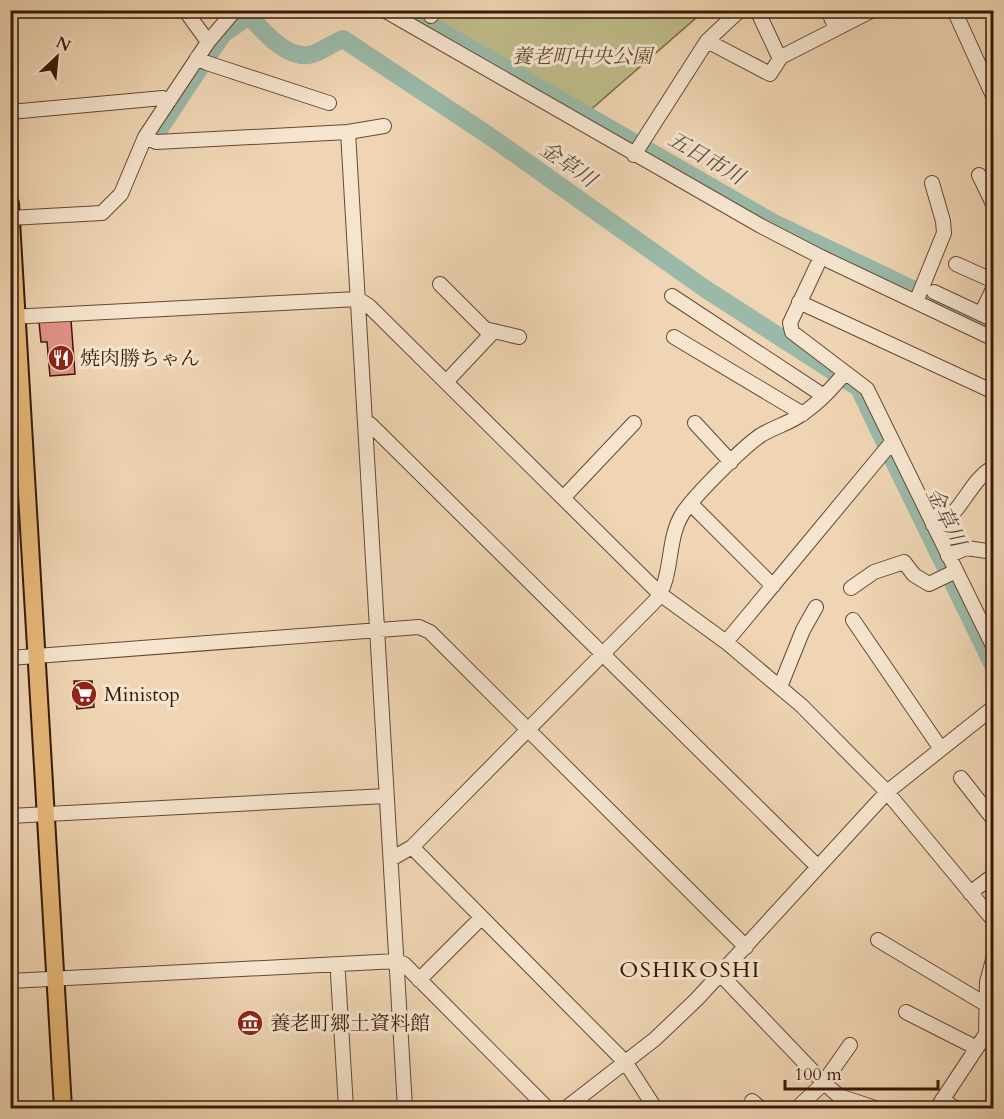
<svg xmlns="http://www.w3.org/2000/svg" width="1004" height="1119" viewBox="0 0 1004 1119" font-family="Cardo,'Noto Serif JP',serif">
  <rect width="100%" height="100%" fill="#efd5b3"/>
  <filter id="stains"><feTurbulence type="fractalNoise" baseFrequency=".00333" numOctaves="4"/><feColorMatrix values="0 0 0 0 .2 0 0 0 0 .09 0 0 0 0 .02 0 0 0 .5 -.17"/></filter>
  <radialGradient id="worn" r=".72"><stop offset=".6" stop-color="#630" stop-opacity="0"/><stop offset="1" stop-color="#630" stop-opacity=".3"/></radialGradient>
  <!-- green -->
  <path fill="#bebc89" stroke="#7b6a48" stroke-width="1.5" d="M414,11H704L588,112Z"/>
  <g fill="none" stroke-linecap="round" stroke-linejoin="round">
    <!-- canal -->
    <path stroke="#9ab9a8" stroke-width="10" d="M246,11L249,16"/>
    <!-- river -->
    <path stroke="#9ab9a8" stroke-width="18" d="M404,10L772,222L994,328
      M207,57L224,33L249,16C263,31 289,62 313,54C322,51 333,43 343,39L491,137L704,288L859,388L885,443
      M156,134L201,66
      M890,453L994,667"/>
  </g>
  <!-- building -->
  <path fill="#e29288" stroke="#381908" stroke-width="1.5" d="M71,320L75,374L50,376L47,342H41L39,322Z
    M74,681H92L94,707L77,709Z"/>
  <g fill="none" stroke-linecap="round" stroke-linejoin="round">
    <!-- minor casing -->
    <g stroke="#664833" stroke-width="16">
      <path id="minor" d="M185,10L208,42
        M384,10L761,226L821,257L994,339
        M757,10L780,59
        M828,10L836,29
        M954,10L994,98
        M431,16L434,10
        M707,41L770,74L781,57L873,10
        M197,58L207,63L329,103
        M10,112L163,98L169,101
        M348,132L405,1108
        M145,137L156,142L348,132L384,126
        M634,155L707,41L740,10
        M979,175L994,206
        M10,218L102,213L121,194L145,137L208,42L235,10
        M821,257L790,323L792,332L867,389L994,648
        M956,264L994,281
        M440,284L485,329L519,337
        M934,292L994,320
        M672,296L824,396
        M799,302L994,392
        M916,302L944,233L943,221L932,183
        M981,314L994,287
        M10,317L358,299L369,306L660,594L726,642L802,706L887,792L994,921
        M674,337L803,414
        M446,382L494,331
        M365,422L370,424L818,867
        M695,423L731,462
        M563,498L634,423
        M691,504L773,586
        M933,525C959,522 968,480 994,467
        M948,556L966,548L994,552
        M851,588L874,572L904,562L914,575L929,584L956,571
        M853,620L941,749
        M726,642L892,442
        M10,658L419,627L430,632L746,947
        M780,687L803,630L816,607
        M961,778L994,820
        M10,816L386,796
        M412,847L626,1063L655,1108
        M391,859L412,847L656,600C674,575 666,539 683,513C695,495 743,447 761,435C774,427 790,423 802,414C819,403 833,387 845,373
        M970,893L994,875
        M878,940L982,1002H987
        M338,974L346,1108
        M721,975L824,1083
        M419,980L481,918
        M10,981L397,961L404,964L547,1108
        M906,1012L975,1047
        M824,1082L850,1045
        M942,1100L955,1108
        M752,1101L760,1108
        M566,1108L655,1039L697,999L887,792L994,707
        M797,1108L824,1083L839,1096L875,1108
        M937,1108L986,1034L987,982L994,956"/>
    </g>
    <!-- major casing -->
    <g stroke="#381908" stroke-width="20">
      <path id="major" d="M10,204L63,1108"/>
    </g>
    <!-- minor -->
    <use href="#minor" stroke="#f5e4ce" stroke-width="14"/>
    <!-- major -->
    <use href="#major" stroke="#e8ba7a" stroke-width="16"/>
  </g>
  <!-- icons -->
  <defs>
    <g id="restaurant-disc" transform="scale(1.35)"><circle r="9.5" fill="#8f2418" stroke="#f5e4ce"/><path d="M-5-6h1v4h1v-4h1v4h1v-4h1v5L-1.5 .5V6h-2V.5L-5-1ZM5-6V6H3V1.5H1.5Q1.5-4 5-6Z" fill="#fff"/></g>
    <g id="supermarket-disc" transform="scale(1.35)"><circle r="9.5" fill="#8f2418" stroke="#f5e4ce"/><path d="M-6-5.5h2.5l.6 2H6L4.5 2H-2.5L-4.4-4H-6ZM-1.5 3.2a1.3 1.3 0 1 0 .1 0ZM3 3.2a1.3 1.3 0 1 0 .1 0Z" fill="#fff"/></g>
    <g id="museum-disc" transform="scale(1.35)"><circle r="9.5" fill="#8f2418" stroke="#f5e4ce"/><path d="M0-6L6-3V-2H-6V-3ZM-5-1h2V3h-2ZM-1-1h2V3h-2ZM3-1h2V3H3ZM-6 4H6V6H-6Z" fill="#fff"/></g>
  </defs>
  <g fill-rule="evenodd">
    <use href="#restaurant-disc" x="61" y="358"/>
    <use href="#supermarket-disc" x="84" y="694"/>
    <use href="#museum-disc" x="250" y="1023"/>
  </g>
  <g text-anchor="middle" stroke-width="6" stroke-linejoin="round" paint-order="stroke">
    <!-- park labels -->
    <g font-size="20" font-style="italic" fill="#604a2f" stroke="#f5e4ce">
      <text x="582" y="63">養老町中央公園</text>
    </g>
    <!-- poi labels -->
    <g font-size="20" fill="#381908" stroke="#f5e4ce" text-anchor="start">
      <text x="80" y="365">焼肉勝ちゃん</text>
      <text x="104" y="701">Ministop</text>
      <text x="270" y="1030">養老町郷土資料館</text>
    </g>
    <!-- water labels -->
    <g font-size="21" font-style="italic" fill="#554938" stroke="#f5e4ce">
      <text transform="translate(706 158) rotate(30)" y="7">五日市川</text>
      <text transform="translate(568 164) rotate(35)" y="7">金草川</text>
      <text transform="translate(946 517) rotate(64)" y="7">金草川</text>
    </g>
    <!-- quarter labels -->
    <g font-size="22" letter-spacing="1.5" fill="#381908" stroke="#f5e4ce">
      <text x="690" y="977">OSHIKOSHI</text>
    </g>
  </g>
  <!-- margin -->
  <rect width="1004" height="1119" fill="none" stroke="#efd5b3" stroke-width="36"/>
  <rect x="12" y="12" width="980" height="1095" fill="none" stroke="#381908" stroke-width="3"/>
  <rect x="18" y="18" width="968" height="1083" fill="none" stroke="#381908" stroke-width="1.5"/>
  <!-- north arrow -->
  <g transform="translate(57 57) rotate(26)" stroke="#f5e4ce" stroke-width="4.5" paint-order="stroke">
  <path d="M0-4.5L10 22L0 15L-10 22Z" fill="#381908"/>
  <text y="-9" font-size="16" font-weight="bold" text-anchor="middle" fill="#381908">N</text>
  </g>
  <!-- scale -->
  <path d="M785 1080v9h153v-9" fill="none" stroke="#381908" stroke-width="3"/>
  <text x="794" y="1080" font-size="18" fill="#381908" stroke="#f5e4ce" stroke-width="4.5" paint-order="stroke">100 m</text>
  <rect width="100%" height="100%" filter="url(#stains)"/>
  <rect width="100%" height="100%" fill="url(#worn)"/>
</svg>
